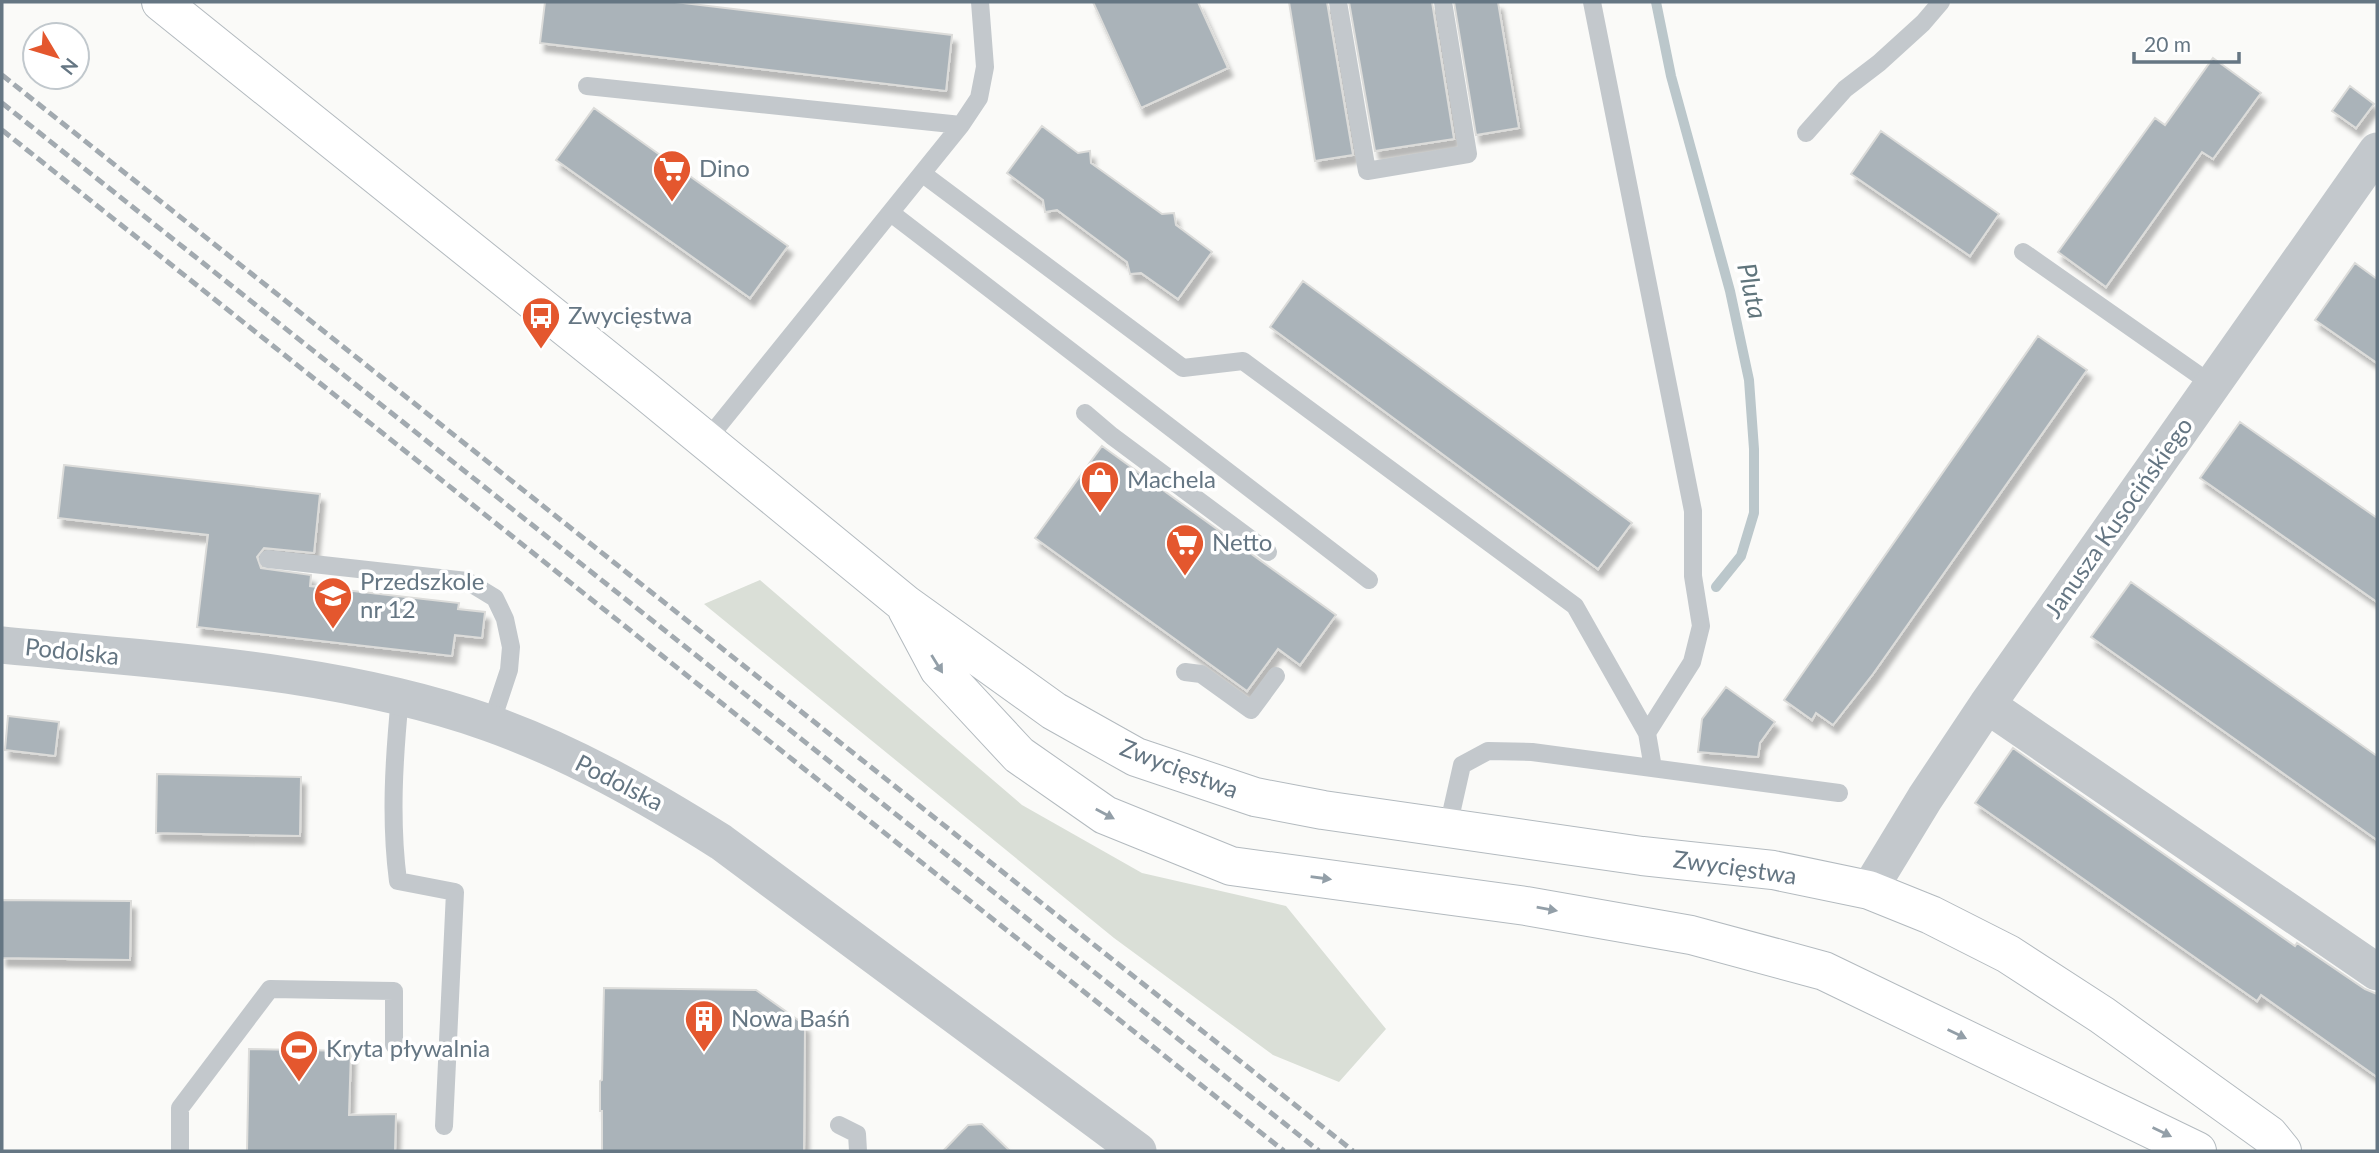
<svg xmlns="http://www.w3.org/2000/svg" width="2379" height="1153" viewBox="0 0 2379 1153" font-family="Lato,sans-serif">
  <defs>
    <filter id="shadow"><feDropShadow dx="4.5" dy="8" stdDeviation="2" flood-color="#0004"/></filter>
  </defs>
  <rect width="100%" height="100%" fill="#fafaf8"/>
  <!-- green -->
  <path fill="#dadfd7" d="M760,580L1022,805L1142,873L1286,906L1386,1029L1339,1082L1273,1055L1114,938L704,604Z"/>
  <g fill="none" stroke-linecap="round" stroke-linejoin="round">
    <!-- stream -->
    <path stroke="#bbc7cb" stroke-width="10" d="M1656,2L1671,76L1730,291L1749,380L1754,449V513L1741,556L1716,587"/>
  </g>
  <!-- building -->
  <path fill="#aab3b9" stroke="#dcdcda" stroke-width="2" filter="url(#shadow)" d="M545,2H675L952,35L946,91L540,43Z
    M1093,2H1198L1228,68L1141,108Z
    M1289,2H1327L1353,155L1315,161Z
    M1349,2H1432L1454,139L1375,151Z
    M1454,2H1498L1519,128L1476,135Z
    M2213,58L2261,93L2213,159L2202,152L2106,287L2058,252L2155,118L2165,125Z
    M2350,86L2374,104L2356,128L2332,111Z
    M594,108L788,246L750,298L556,160Z
    M1042,126L1078,153L1090,151L1091,163L1162,214L1174,213L1176,225L1212,252L1178,299L1141,273L1130,274L1127,262L1057,210L1045,212L1043,200L1007,173Z
    M1881,131L1999,214L1970,256L1851,174Z
    M2355,263L2377,279V363L2315,320Z
    M1303,281L1632,523L1598,569L1270,327Z
    M2038,336L2087,370L1873,674L1833,725L1816,713L1812,720L1784,700Z
    M2240,422L2377,518V602L2200,478Z
    M1102,446L1336,615L1300,665L1278,649L1247,691L1035,538Z
    M64,465L320,494L314,553L264,548L257,557L261,568L311,575L310,586L459,603L458,609L485,612L482,638L455,635L452,656L197,627L208,535L58,518Z
    M2131,582L2377,756V840L2091,637Z
    M1726,687L1775,722L1760,743L1758,757L1698,752L1702,719Z
    M8,716L59,722L55,756L5,750Z
    M2013,748L2295,946L2297,943L2365,989L2377,994V1077L2261,995L2257,1001L1975,803Z
    M157,774L301,777L300,836L156,833Z
    M2,900L131,901L130,960L2,958Z
    M604,988L756,990L805,1025L804,1151H602V1111H600V1081L602,1080Z
    M249,1049L351,1051L349,1115L396,1114L395,1151H247Z
    M982,1124L1010,1151H943L968,1125Z"/>
  <g fill="none" stroke-linecap="round" stroke-linejoin="round">
    <!-- secondary casing -->
    <g stroke="#b3babf" stroke-width="40">
      <path id="secondary" d="M161,2L643,389L905,604L1054,711L1136,757L1255,797L1323,810L1642,856L1773,870L1869,890L1931,915L2008,954L2102,1015L2269,1135L2282,1151
        M907,609L939,669L1019,755L1105,815L1231,866L1526,906L1691,935L1824,971L2197,1151"/>
    </g>
    <!-- lane -->
    <path stroke="#c3c8cc" stroke-width="18" d="M1338,2L1367,171L1468,154L1443,2
      M1592,2L1693,511V576L1701,626L1692,662L1647,733
      M587,86L961,125
      M1806,133L1845,89L1879,63L1923,23L1941,2
      M923,174L1183,368L1243,361L1575,606L1647,733L1653,768
      M891,213L1369,580
      M2023,252L2213,385
      M1085,413L1112,436L1268,552
      M706,441L961,125L979,98L985,67L980,2
      M268,559L467,581L495,598L505,619L511,647L509,670L491,724
      M1185,672L1201,674L1251,710L1276,676
      M400,697C394,759 390,820 398,881L455,892L444,1126
      M1448,827L1462,765L1488,751L1532,752L1839,793
      M839,1125L857,1134L858,1151
      M180,1151V1108L270,989L394,991V1045"/>
    <!-- street -->
    <path stroke="#c3c8cc" stroke-width="37" d="M2,645C163,661 336,669 489,723C571,752 648,796 721,842L1138,1151
      M1987,705L2377,972
      M1869,890L1925,798L1987,705L2377,151"/>
    <!-- secondary -->
    <use href="#secondary" stroke="#fff" stroke-width="38"/>
    <!-- rail -->
    <path stroke="#a2aab0" stroke-width="5" stroke-dasharray="10 5" stroke-linecap="butt" d="M2,75L1353,1151
      M2,103L1319,1151
      M2,130L1284,1151"/>
  </g>
  <!-- one-way arrows -->
  <defs><path id="oneway-solid" d="M-6-.8H1V-3.2L6.5 0L1 3.2V.8H-6Z" transform="scale(1.75)"/></defs>
  <g fill="#939fa8">
    <use href="#oneway-solid" transform="translate(937 664) rotate(58)"/>
    <use href="#oneway-solid" transform="translate(1105 814) rotate(28)"/>
    <use href="#oneway-solid" transform="translate(1321 878) rotate(8)"/>
    <use href="#oneway-solid" transform="translate(1547 909) rotate(10)"/>
    <use href="#oneway-solid" transform="translate(1957 1034) rotate(26)"/>
    <use href="#oneway-solid" transform="translate(2162 1132) rotate(26)"/>
  </g>
  <!-- icons -->
  <defs>
    <g id="supermarket-pin" transform="scale(2.0125)"><path d="M0 17L-7.5 6A9.5 9.5 0 1 1 7.5 6Z" fill="#e4572e" stroke="#fff"/><path d="M-6-5.5h2.5l.6 2H6L4.5 2H-2.5L-4.4-4H-6ZM-1.5 3.2a1.3 1.3 0 1 0 .1 0ZM3 3.2a1.3 1.3 0 1 0 .1 0Z" fill="#fff"/></g>
    <g id="bus-pin" transform="scale(2.0125)"><path d="M0 17L-7.5 6A9.5 9.5 0 1 1 7.5 6Z" fill="#e4572e" stroke="#fff"/><path d="M-5-6H5V4H4V6H2V4H-2V6H-4V4H-5ZM-3.5-4V0h7V-4ZM-3.5 1.2v1.5H-2V1.2ZM2 1.2v1.5H3.5V1.2Z" fill="#fff"/></g>
    <g id="shop-pin" transform="scale(2.0125)"><path d="M0 17L-7.5 6A9.5 9.5 0 1 1 7.5 6Z" fill="#e4572e" stroke="#fff"/><path d="M-5-2.5h2.3a2.7 3.5 0 0 1 5.4 0H5L5.5 6h-11ZM-1.5-2.5h3a1.5 2.3 0 0 0-3 0Z" fill="#fff"/></g>
    <g id="school-pin" transform="scale(2.0125)"><path d="M0 17L-7.5 6A9.5 9.5 0 1 1 7.5 6Z" fill="#e4572e" stroke="#fff"/><path d="M0-5L7-2L0 1L-7-2ZM-4 1L0 2.5L4 1V4Q0 6-4 4Z" fill="#fff"/></g>
    <g id="building-pin" transform="scale(2.0125)"><path d="M0 17L-7.5 6A9.5 9.5 0 1 1 7.5 6Z" fill="#e4572e" stroke="#fff"/><path d="M-4-6H4V6H1V3H-1V6H-4ZM-2.5-4.3h1.7v1.8h-1.7ZM.8-4.3h1.7v1.8H.8ZM-2.5-1h1.7V.8h-1.7ZM.8-1h1.7V.8H.8Z" fill="#fff"/></g>
    <g id="stadium-pin" transform="scale(2.0125)"><path d="M0 17L-7.5 6A9.5 9.5 0 1 1 7.5 6Z" fill="#e4572e" stroke="#fff"/><path d="M0-5a6.5 5 0 1 0 0 10a6.5 5 0 1 0 0-10ZM-3.5-1.8h7v3.6h-7Z" fill="#fff"/></g>
  </defs>
  <g fill-rule="evenodd">
    <use href="#supermarket-pin" x="672" y="169"/>
    <use href="#bus-pin" x="541" y="316"/>
    <use href="#shop-pin" x="1100" y="480"/>
    <use href="#supermarket-pin" x="1185" y="543"/>
    <use href="#school-pin" x="333" y="596"/>
    <use href="#building-pin" x="704" y="1019"/>
    <use href="#stadium-pin" x="299" y="1049"/>
  </g>
  <g text-anchor="middle" stroke-width="7" stroke-linejoin="round" paint-order="stroke">
    <!-- poi labels -->
    <g font-size="24" fill="#657683" stroke="#fff" text-anchor="start">
      <text x="699" y="177">Dino</text>
      <text x="568" y="324">Zwycięstwa</text>
      <text x="1127" y="488">Machela</text>
      <text x="1212" y="551">Netto</text>
      <text x="360" y="590">Przedszkole<tspan x="360" dy="28">nr 12</tspan></text>
      <text x="731" y="1027">Nowa Baśń</text>
      <text x="326" y="1057">Kryta pływalnia</text>
    </g>
    <!-- street labels -->
    <g font-size="24" fill="#657683" stroke="#fff">
      <text transform="translate(2119 518) rotate(-55)" y="8">Janusza Kusocińskiego</text>
      <text transform="translate(72 652) rotate(6)" y="8">Podolska</text>
      <text transform="translate(1179 769) rotate(21)" y="8">Zwycięstwa</text>
      <text transform="translate(619 783) rotate(27)" y="8">Podolska</text>
      <text transform="translate(1735 868) rotate(8)" y="8">Zwycięstwa</text>
    </g>
    <!-- water labels -->
    <g font-size="26" font-style="italic" fill="#60757c" stroke="#fff">
      <text transform="translate(1752 291) rotate(77)" y="9">Pluta</text>
    </g>
  </g>
  <!-- border -->
  <rect width="2379" height="1153" fill="none" stroke="#657683" stroke-width="7"/>
  <!-- north arrow -->
  <g transform="translate(56 56) rotate(128)"><circle r="33" fill="#ffffff" stroke="#c1c8cd" stroke-width="2"/>
  <path d="M0-5L12 26L0 18L-12 26Z" fill="#e4572e"/>
  <text y="-10" font-size="19" font-weight="bold" text-anchor="middle" fill="#657683">N</text>
  </g>
  <!-- scale -->
  <path d="M2134 52v10h105v-10" fill="none" stroke="#657683" stroke-width="3.5"/>
  <text x="2144" y="52" font-size="21" fill="#657683" stroke="#ffffff" stroke-width="5" paint-order="stroke">20 m</text>
</svg>
